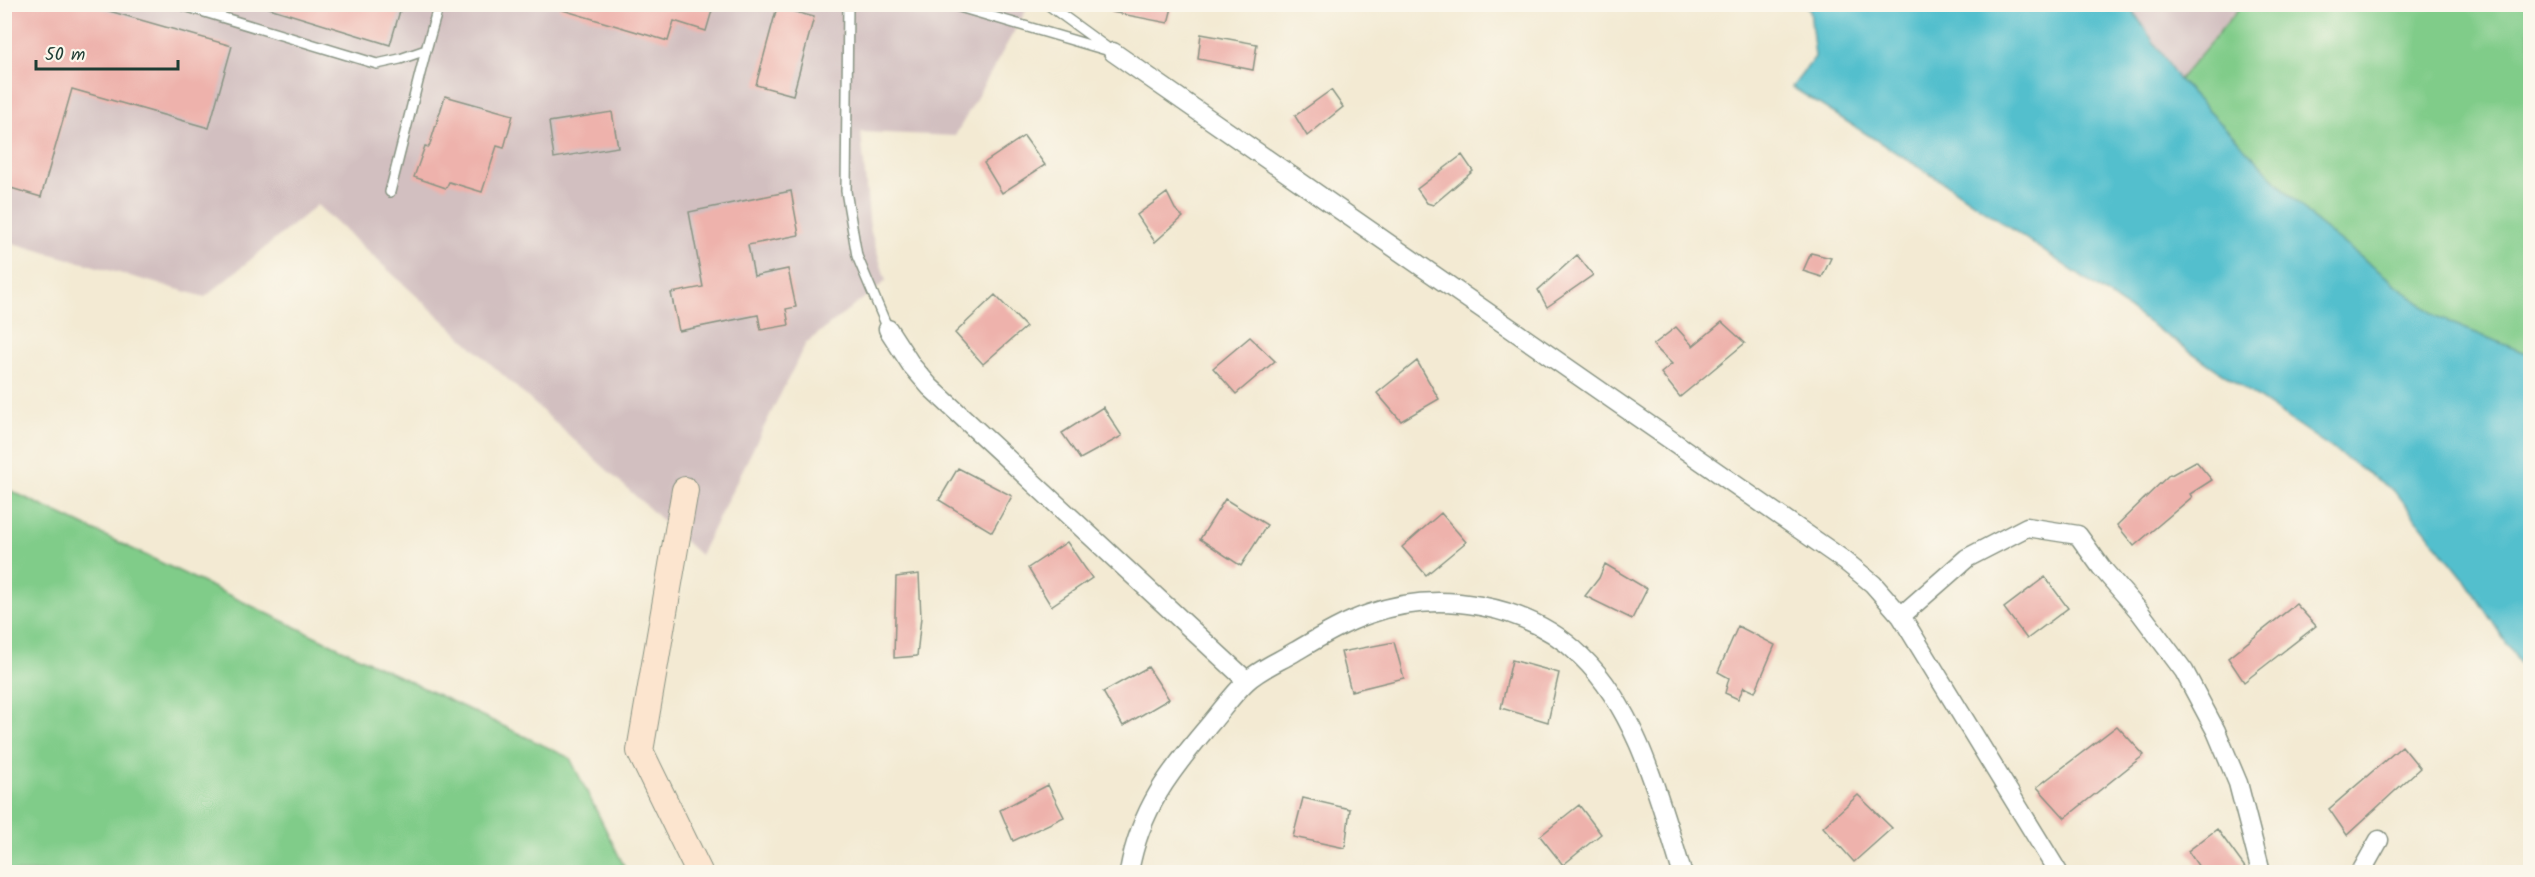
<svg xmlns="http://www.w3.org/2000/svg" width="2535" height="877" viewBox="0 0 2535 877" font-family="Kalam,sans-serif">
  <rect width="100%" height="100%" fill="#fbf7ec"/>
  <filter id="ink" filterUnits="userSpaceOnUse"><feTurbulence type="fractalNoise" baseFrequency=".0167" numOctaves="2"/><feDisplacementMap in="SourceGraphic" scale="12" xChannelSelector="R" yChannelSelector="G"/><feConvolveMatrix kernelMatrix="1 2 1 2 8 2 1 2 1" color-interpolation-filters="sRGB"/></filter>
  <filter id="wash" filterUnits="userSpaceOnUse"><feTurbulence type="fractalNoise" baseFrequency=".008" numOctaves="4" result="noise"/><feDisplacementMap in="SourceGraphic" scale="24" xChannelSelector="R" yChannelSelector="G"/><feGaussianBlur stdDeviation="1.35" result="paint"/><feColorMatrix in="noise" values="0 0 0 0 0 0 0 0 0 0 0 0 0 0 0 0 0 1.4 0 .05"/><feComposite in="paint" operator="in"/></filter>
  <g filter="url(#wash)">
    <rect width="100%" height="100%" fill="#f3ead3"/>
    <!-- industrial -->
    <path fill="#d2bfc0" d="M4,5H1029L955,136L861,132L870,229L886,281L806,343L700,555L317,205L205,297L5,241Z
      M2129,5H2242L2179,80Z"/>
    <!-- green -->
    <path fill="#80cc89" stroke="#50845e" stroke-width="1.5" d="M2242,5H2530V355L2439,318L2317,223L2179,80Z
      M5,488L570,758L627,872H5Z"/>
    <!-- water -->
    <path fill="#53bfcd" stroke="#397e80" stroke-width="1.5" d="M1806,5H2129L2179,80L2317,223L2439,318L2530,355V679L2465,580L2394,491L1949,186L1792,87L1815,57L1810,10Z"/>
    <g id="blocks">
      <!-- building -->
      <path fill="#eeb2ac" d="M4,4H96L95,7L232,46L209,128L72,89L41,197L4,186Z
        M269,4H402L390,45L269,8Z
        M560,4H714L706,31L674,21L668,41L559,9Z
        M1111,4H1173L1168,23L1111,12Z
        M777,7L814,17L793,95L756,85Z
        M1201,34L1257,44L1253,70L1198,59Z
        M1331,90L1343,107L1307,136L1295,116Z
        M445,96L513,115L504,148L497,146L482,192L449,182L446,188L414,177L425,146L429,147Z
        M612,112L618,147L554,158L549,122Z
        M1024,136L1045,165L1002,193L984,163Z
        M1462,155L1473,171L1433,205L1427,203L1417,189Z
        M791,191L799,235L748,245L754,276L788,269L796,307L786,309L789,325L761,330L758,315L679,331L671,293L703,287L689,212Z
        M1167,193L1175,209L1183,217L1155,242L1137,215Z
        M1811,253L1831,258L1822,277L1803,271Z
        M1577,255L1593,275L1547,307L1538,290Z
        M995,295L1026,327L983,364L955,333Z
        M1722,322L1745,343L1680,397L1661,373L1672,364L1653,345L1676,327L1693,346Z
        M1250,337L1275,361L1236,394L1213,368Z
        M1417,361L1439,399L1401,421L1377,393Z
        M1103,407L1122,436L1080,459L1062,433Z
        M2196,461L2212,480L2190,494L2192,497L2134,546L2117,525L2170,474L2171,475Z
        M958,468L1012,496L992,532L939,500Z
        M1225,499L1267,525L1241,566L1200,539Z
        M1441,513L1466,542L1426,575L1402,547Z
        M1067,542L1092,578L1051,606L1028,568Z
        M1605,564L1647,589L1632,619L1585,596L1599,578Z
        M919,574L921,617L917,656L894,658L896,577Z
        M2045,577L2068,608L2027,639L2004,608Z
        M2296,604L2316,626L2244,682L2228,658Z
        M1738,626L1775,645L1755,692L1744,687L1738,699L1725,693L1729,678L1718,672Z
        M1394,642L1404,678L1351,691L1341,652Z
        M1512,660L1559,673L1548,722L1501,708Z
        M1148,667L1169,699L1123,726L1103,692Z
        M2117,726L2144,755L2065,818L2037,787Z
        M2402,746L2420,768L2347,835L2329,809Z
        M1048,785L1064,817L1013,841L1000,810Z
        M1858,795L1892,828L1854,862L1823,827Z
        M1303,798L1350,809L1345,848L1293,837Z
        M1579,805L1601,834L1563,865L1540,836Z
        M2217,829L2249,873H2203L2188,851Z"/>
    </g>
  </g>
  <g filter="url(#ink)">
    <use href="#blocks" fill-opacity="0" stroke="#899484" stroke-width="1.5"/>
    <g fill="none" stroke-linecap="round" stroke-linejoin="round">
      <!-- lane casing -->
      <g stroke="#899484" stroke-width="12">
        <path id="lane" d="M178,4L377,64L400,59L426,50L439,4
          M848,4L846,191L857,256L888,329
          M949,4L1113,52
          M1047,4L1106,47
          M390,192L426,50"/>
      </g>
      <!-- street casing -->
      <g stroke="#899484" stroke-width="21">
        <path id="street" d="M1113,52L1845,561L1873,584L1901,616L2058,872
          M888,329L912,366L930,387L1246,680
          M1901,616L1967,558L2027,527L2078,535L2101,567L2139,611L2184,671L2216,731L2238,783L2261,872
          M1129,872C1140,809 1170,771 1211,723C1222,710 1233,694 1246,682C1259,669 1280,661 1296,651C1320,637 1343,623 1369,614C1439,589 1528,604 1581,656C1638,711 1659,799 1682,872
          M2361,872L2379,840"/>
      </g>
      <!-- secondary casing -->
      <g stroke="#899484" stroke-width="28">
        <path id="secondary" d="M685,490L640,751L699,872"/>
      </g>
      <!-- lane -->
      <use href="#lane" stroke="#fff" stroke-width="9"/>
      <!-- street -->
      <use href="#street" stroke="#fff" stroke-width="18"/>
      <!-- secondary -->
      <use href="#secondary" stroke="#fce5cf" stroke-width="26"/>
    </g>
  </g>
  <!-- margin -->
  <rect width="2535" height="877" fill="none" stroke="#fbf7ec" stroke-width="24"/>
  <!-- scale -->
  <path d="M36 60v9h142v-9" fill="none" stroke="#1f3d34" stroke-width="3"/>
  <text x="45" y="60" font-size="18" fill="#1f3d34" stroke="#fbf7ec" stroke-width="4.5" paint-order="stroke">50 m</text>
</svg>
